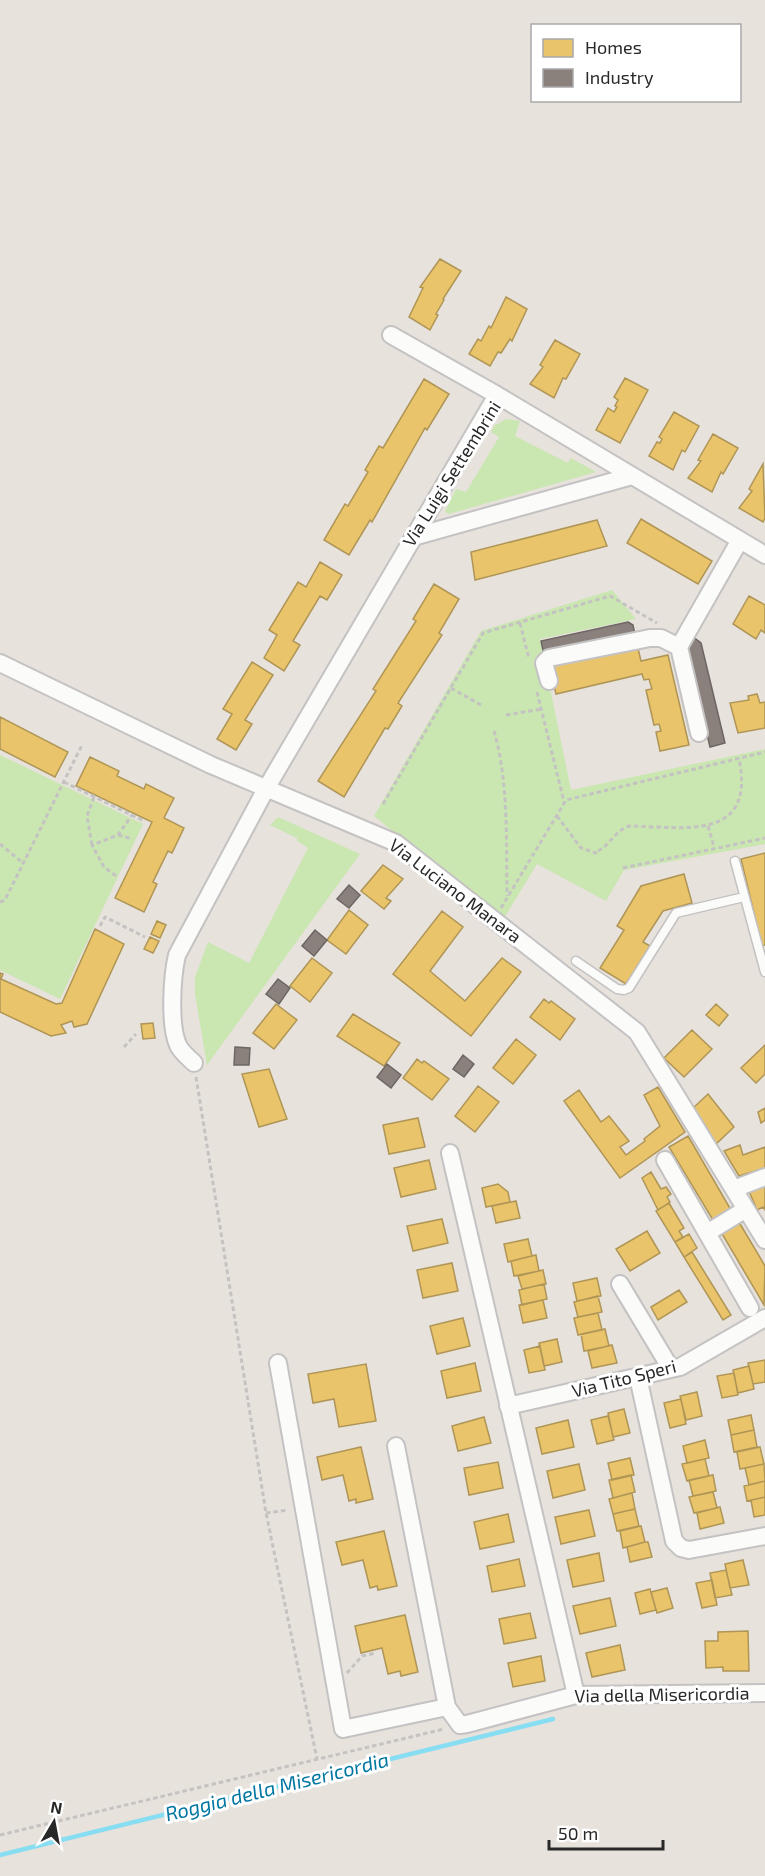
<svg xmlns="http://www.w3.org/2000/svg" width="765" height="1876" viewBox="0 0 765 1876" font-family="'Exo 2',sans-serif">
  <rect width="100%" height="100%" fill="#e7e2dc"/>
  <!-- green -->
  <path fill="#cae6b1" d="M506,419L520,421L515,436L568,463L571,458L596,472L449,514L445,512L456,489L466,492L499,437L491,432L494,426Z
    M612,590L636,619L540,639L571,790L765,749V844L624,870L606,901L537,864L503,920L374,816L481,631Z
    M0,755L143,824L60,999L0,970Z
    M278,817L360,854L207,1065L195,994V977L208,942L249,963L308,848L297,841V838L270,825Z"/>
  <!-- homes -->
  <path fill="#e9c46a" stroke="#af9556" stroke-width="1.5" d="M440,259L461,271L443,299L444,300L436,314L438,315L430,330L409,317L423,288L420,287Z
    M506,297L527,309L512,341L510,339L501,353L498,352L490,366L469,354L478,339L481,341L489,326L491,328Z
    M555,340L580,354L566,379L563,378L554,398L530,384L543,367L540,365Z
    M625,378L648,390L620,443L596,430L608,408L614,412L617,407L615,406L618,400L614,397Z
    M424,379L449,394L427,430L425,428L372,522L370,520L349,555L324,540L345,504L348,506L368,472L365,470L379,446L383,448Z
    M674,412L699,426L685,452L682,450L673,470L649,456L657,442L660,443L662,439L659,437Z
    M713,434L738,448L723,474L721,472L712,492L688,478L701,461L698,460Z
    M763,464L765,518L763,522L739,508L752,491L749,489Z
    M641,519L712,561L698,584L627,543Z
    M597,520L607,546L475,580L471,552Z
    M320,562L342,575L327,600L320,596L293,641L300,645L284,671L264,658L277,635L269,630L298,582L306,587Z
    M434,584L459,599L439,633L442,635L398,703L402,706L388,729L385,728L344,797L318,781L376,691L373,689L416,621L413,619Z
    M749,596L765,605V633L761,630L756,639L733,624Z
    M637,644L641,661L668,655L689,745L660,751L656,732L661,731L659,724L654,725L646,690L652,689L649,679L644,680L642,674L556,694L549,665Z
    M252,662L273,675L245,720L252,724L236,750L217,739L232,714L223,709Z
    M757,694L760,703L765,702V728L738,733L730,703L749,700L748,696Z
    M0,717L68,752L55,777L0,749Z
    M90,757L119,771L117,776L144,789L146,784L174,798L164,818L184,828L172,853L168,851L153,882L157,884L144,912L115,898L152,822L76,786Z
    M765,853V945L762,946L741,859Z
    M383,865L403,879L386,898L391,901L384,909L361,891Z
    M684,874L692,903L663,911L643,942L650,946L626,984L600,968L624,930L617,926L641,886Z
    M349,910L368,925L346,954L327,940Z
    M442,911L463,927L430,971L465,1001L502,958L521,972L471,1036L393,974Z
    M157,921L166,925L160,938L151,934Z
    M95,929L124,944L87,1024L74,1027L72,1021L61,1025L66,1033L51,1036L0,1012V973L3,974L1,979L56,1004L62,1003Z
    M150,937L159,941L153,953L144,949Z
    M312,958L332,973L310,1002L290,986Z
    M544,999L549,1003L551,1001L575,1019L560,1040L530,1017Z
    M276,1004L297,1020L274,1049L253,1033Z
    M716,1004L728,1015L719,1026L706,1015Z
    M353,1014L400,1043L384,1066L337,1036Z
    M153,1023L155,1038L143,1039L141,1024Z
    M692,1030L712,1049L684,1077L664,1058Z
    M516,1039L536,1055L513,1084L493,1068Z
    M765,1045V1074L756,1083L741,1068Z
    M417,1059L422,1063L424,1061L449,1079L432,1100L403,1078Z
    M269,1069L287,1119L259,1127L242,1074Z
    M478,1086L499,1102L475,1132L455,1116Z
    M658,1087L685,1132L620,1178L564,1101L579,1090L601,1122L609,1116L629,1141L620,1147L626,1155L645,1141L644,1139L660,1126L644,1095Z
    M708,1094L734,1127L716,1144L692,1109Z
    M765,1108V1120L761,1123L758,1112Z
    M418,1118L425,1147L389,1154L383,1125Z
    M688,1136L731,1210L713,1220L669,1147Z
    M740,1145L743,1155L765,1147V1168L739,1176L724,1151Z
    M429,1160L436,1189L401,1197L394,1168Z
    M651,1172L661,1189L666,1187L671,1194L667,1197L670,1202L658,1210L642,1178Z
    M765,1182V1210L763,1207L757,1210L749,1191L762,1187V1183Z
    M498,1184L508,1192L510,1202L486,1207L482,1188Z
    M516,1201L520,1218L496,1223L492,1206Z
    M669,1203L684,1228L679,1231L683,1237L675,1242L656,1211Z
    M442,1219L448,1243L413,1251L407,1226Z
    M739,1222L765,1266L764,1305L721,1232Z
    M647,1231L660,1253L630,1271L616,1249Z
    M689,1234L697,1248L684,1257L675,1242Z
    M528,1239L532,1256L508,1262L504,1244Z
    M692,1252L731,1315L723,1320L684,1257Z
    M536,1255L539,1271L514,1276L511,1261Z
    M452,1263L458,1291L423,1298L417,1270Z
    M543,1270L546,1284L522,1289L518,1276Z
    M597,1278L601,1296L577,1301L573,1283Z
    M544,1284L547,1299L522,1305L519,1290Z
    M679,1290L687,1302L658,1320L651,1307Z
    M598,1296L602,1312L578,1317L574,1302Z
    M543,1300L547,1318L523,1323L519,1305Z
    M598,1313L602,1330L578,1335L574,1318Z
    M463,1318L470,1346L437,1354L430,1326Z
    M605,1329L609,1346L584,1351L581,1334Z
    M557,1339L562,1362L544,1366L539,1343Z
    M612,1345L617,1363L592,1368L588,1351Z
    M540,1346L545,1370L529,1373L524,1350Z
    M765,1360V1382L753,1384L748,1363Z
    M475,1363L481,1391L447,1398L441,1371Z
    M366,1364L376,1421L339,1427L334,1399L313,1403L308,1374Z
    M749,1366L754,1389L738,1393L733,1370Z
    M734,1373L738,1395L722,1398L717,1376Z
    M697,1392L702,1416L686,1420L680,1396Z
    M681,1399L686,1424L670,1428L664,1403Z
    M624,1409L630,1433L613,1437L608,1413Z
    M751,1415L754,1430L731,1435L728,1420Z
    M608,1416L614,1440L597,1444L591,1420Z
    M484,1417L491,1443L458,1451L452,1426Z
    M568,1420L574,1447L542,1454L536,1428Z
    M754,1430L757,1447L734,1452L731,1435Z
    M705,1440L709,1458L687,1463L683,1446Z
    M361,1447L373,1499L356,1503V1499L349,1501L343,1475L322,1480L317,1457Z
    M760,1447L764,1464L740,1469L737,1452Z
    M630,1458L634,1475L612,1480L608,1463Z
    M705,1459L709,1476L687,1481L682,1464Z
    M498,1462L503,1488L469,1495L464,1468Z
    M579,1464L585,1490L553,1498L547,1471Z
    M764,1464L765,1481L749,1485L745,1468Z
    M631,1475L635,1492L613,1498L609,1480Z
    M713,1475L716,1491L693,1496L689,1480Z
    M765,1481V1497L747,1501L744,1486Z
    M713,1492L717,1508L694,1513L689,1497Z
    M632,1493L635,1509L613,1514L609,1499Z
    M765,1497V1515L754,1517L751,1500Z
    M720,1507L724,1523L700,1529L697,1513Z
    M635,1509L639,1526L617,1531L613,1514Z
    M589,1510L595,1536L561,1544L555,1517Z
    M508,1514L514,1542L480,1549L474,1522Z
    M641,1526L645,1542L623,1548L620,1531Z
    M384,1531L397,1586L378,1590L377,1586L370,1588L363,1560L342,1565L336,1542Z
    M645,1542H648L652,1557L630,1562L627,1547Z
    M599,1553L604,1581L573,1587L567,1560Z
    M519,1559L525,1586L492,1592L487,1566Z
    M743,1560L749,1585L730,1588L725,1564Z
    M726,1570L732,1595L715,1598L710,1573Z
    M712,1580L717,1605L702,1608L696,1583Z
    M667,1588L673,1608L657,1613L651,1592Z
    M650,1589L656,1610L640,1614L635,1593Z
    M610,1598L616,1626L580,1634L573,1606Z
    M530,1613L536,1638L504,1644L499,1619Z
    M405,1615L418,1672L401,1676L400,1671L388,1674L382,1648L361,1653L355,1626Z
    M748,1631L749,1671H723V1667L706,1668L705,1641H718V1632Z
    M620,1645L625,1670L592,1677L586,1653Z
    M541,1656L545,1681L513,1687L508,1663Z"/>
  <!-- industry -->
  <path fill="#8a817c" stroke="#6d6663" stroke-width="1.5" d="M628,622L633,625L635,635L544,655L541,641Z
    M692,636L701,643L725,743L710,747L687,649Z
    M349,885L360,895L349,908L337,899Z
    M315,930L327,940L314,956L302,946Z
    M278,979L290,988L279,1004L266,994Z
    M235,1047L250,1048L249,1065H234Z
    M463,1055L474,1064L464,1077L453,1069Z
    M387,1064L401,1075L391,1088L377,1077Z"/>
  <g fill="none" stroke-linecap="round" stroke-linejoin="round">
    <!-- stream -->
    <path stroke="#87ddf1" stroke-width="4.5" d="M0,1855L553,1719"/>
    <!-- lane casing -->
    <g stroke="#c4c2c3" stroke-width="11">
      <path id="lane" d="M735,861L765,972
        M576,961L617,989L624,990L629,988L676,913L744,897"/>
    </g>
    <!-- street casing -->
    <g stroke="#c4c2c3" stroke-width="20">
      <path id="street" d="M391,335L497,395
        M413,537L632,476
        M0,663L211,765L396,843L637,1032L765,1240
        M549,681L544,663L549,658L650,638H661L679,647
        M699,733L679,647L740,540
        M194,1063C189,1058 181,1052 178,1045C169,1025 172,976 177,955L267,787L497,395L765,555
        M450,1153L576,1695
        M665,1160L750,1308
        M734,1189L765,1177
        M707,1233L746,1209
        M620,1284L671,1369
        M278,1363L343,1729L447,1707L460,1725L467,1724L576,1695L765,1693
        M638,1377L674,1541L681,1548L689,1550L765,1536
        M508,1406L680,1367L765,1318
        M396,1446L447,1707"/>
    </g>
    <!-- path -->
    <path stroke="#c4c3c2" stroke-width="3" stroke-dasharray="4.5 3" stroke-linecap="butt" d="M520,623L529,659
      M451,688L481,705
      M537,692L564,802
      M506,715L541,709
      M494,731C509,783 506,842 507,896
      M64,782L144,821
      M383,804L483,633L610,596L657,623
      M557,816L581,848L599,854
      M708,826L714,847
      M118,835L133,839
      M0,844L23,863
      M92,845L87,816L94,797
      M598,851C610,845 615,831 629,826C684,827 756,842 739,759
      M623,868L765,838
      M116,876L104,867L92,845L118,835L132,815
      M0,902L5,900L82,745
      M501,908L566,800L765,752
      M100,926L105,917L145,937
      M124,1047L136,1034
      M196,1077L266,1513L317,1759
      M266,1513L288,1510
      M347,1673L362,1656L376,1653
      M0,1835L444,1729"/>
    <!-- lane -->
    <use href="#lane" stroke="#fbfbfa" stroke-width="8"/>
    <!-- street -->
    <use href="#street" stroke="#fbfbfa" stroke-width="16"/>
  </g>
  <g text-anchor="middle" stroke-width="6" stroke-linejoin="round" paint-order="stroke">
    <!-- street labels -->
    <g font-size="18" fill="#282828" stroke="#fff">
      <text transform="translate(452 474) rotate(-58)" y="6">Via Luigi Settembrini</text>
      <text transform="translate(455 891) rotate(37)" y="6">Via Luciano Manara</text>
      <text transform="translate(624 1379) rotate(-14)" y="6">Via Tito Speri</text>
      <text transform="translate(662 1695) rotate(-1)" y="6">Via della Misericordia</text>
    </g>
    <!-- water labels -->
    <g font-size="20" font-style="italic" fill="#0076a3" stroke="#fff">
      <text transform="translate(277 1787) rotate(-14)" y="7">Roggia della Misericordia</text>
    </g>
  </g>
  <!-- legend -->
  <rect x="531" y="24" width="210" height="78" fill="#ffffff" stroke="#a9a9a9" stroke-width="1.5"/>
  <rect x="543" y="39" width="30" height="18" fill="#e9c46a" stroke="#a9a9a9" stroke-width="1.5"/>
  <text x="585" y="54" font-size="18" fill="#282828">Homes</text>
  <rect x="543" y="69" width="30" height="18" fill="#8a817c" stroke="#a9a9a9" stroke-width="1.5"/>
  <text x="585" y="84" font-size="18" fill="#282828">Industry</text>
  <!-- north arrow -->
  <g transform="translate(54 1822) rotate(10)" stroke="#ffffff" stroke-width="4.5" paint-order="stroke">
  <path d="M0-4.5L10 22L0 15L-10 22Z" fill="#282828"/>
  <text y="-9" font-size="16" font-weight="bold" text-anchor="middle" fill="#282828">N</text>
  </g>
  <!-- scale -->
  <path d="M549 1840v9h114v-9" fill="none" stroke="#282828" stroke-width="3"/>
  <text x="558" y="1840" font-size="18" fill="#282828" stroke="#ffffff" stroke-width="4.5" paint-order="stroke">50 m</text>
</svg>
